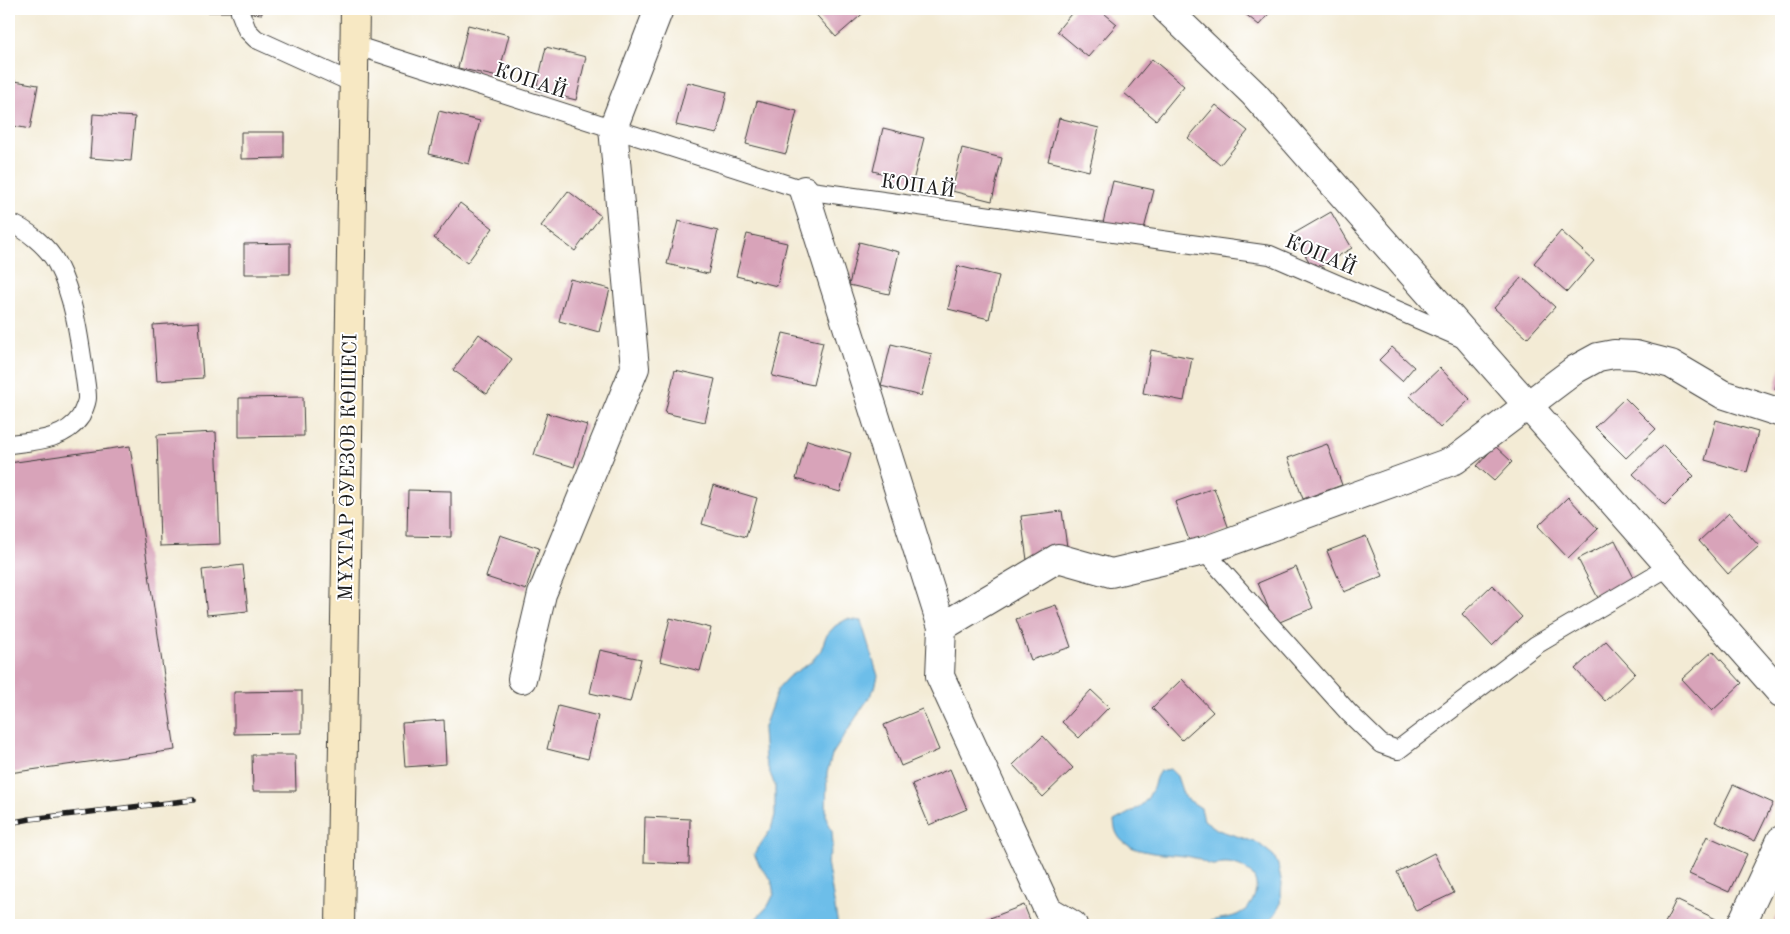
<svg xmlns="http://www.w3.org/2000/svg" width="1790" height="934" viewBox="0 0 1790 934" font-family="'Old Standard TT',serif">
  <rect width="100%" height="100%" fill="#fff"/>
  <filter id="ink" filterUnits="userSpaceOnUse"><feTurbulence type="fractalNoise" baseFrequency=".02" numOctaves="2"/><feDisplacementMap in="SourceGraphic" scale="10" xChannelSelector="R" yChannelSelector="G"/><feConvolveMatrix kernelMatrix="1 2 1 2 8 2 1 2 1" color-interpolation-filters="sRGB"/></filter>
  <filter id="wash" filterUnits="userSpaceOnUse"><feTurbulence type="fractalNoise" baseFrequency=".0096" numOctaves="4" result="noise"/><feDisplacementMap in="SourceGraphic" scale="20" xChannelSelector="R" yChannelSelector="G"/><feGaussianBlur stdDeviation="1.12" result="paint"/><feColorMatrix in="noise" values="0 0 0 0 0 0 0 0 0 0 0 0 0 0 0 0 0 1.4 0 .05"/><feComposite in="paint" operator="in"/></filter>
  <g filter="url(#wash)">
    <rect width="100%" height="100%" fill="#f3ebd5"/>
    <!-- water -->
    <path fill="#6dbee9" stroke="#446d82" d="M847,619L861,621L878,676L875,688L832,755L827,773L826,817L832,831L833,845L827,862L838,925H750L768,906L774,894L771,879L761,868L754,854L771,829L775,815V786L765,760L763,730L778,688L788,677L811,662L821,650L826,636L835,626Z
      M1170,769L1177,776L1184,797L1201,808L1204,820L1218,830L1258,843L1274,856L1278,865L1282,884L1280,905L1275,915L1265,925H1205L1206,923C1218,917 1231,920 1242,912C1250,908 1254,899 1256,890C1259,873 1239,862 1223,863C1219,863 1216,866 1212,865C1204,864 1199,858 1191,857C1165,852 1115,858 1114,821C1128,813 1144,808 1151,792C1156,784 1153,780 1160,771Z"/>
    <g id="blocks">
      <!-- building -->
      <path fill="#d8a3b9" d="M161,9H262V14L240,12H161Z
        M811,9H868L836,37Z
        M1075,9H1099L1117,24L1088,57L1057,31Z
        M1239,9H1273L1259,25Z
        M468,25L509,35L498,77L458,68Z
        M546,47L586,57L576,100L536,90Z
        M1152,59L1184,86L1156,120L1124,93Z
        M9,80L38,85L30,129L9,125Z
        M687,82L727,92L717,134L676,125Z
        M757,101L797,111L786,154L746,144Z
        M1216,105L1248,131L1220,165L1188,138Z
        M439,111L480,121L469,164L429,154Z
        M93,114L135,117L131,161L90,158Z
        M1059,118L1099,128L1089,171L1048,161Z
        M883,128L924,138L913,181L873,171Z
        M241,132H284V158L241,159Z
        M962,148L1002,158L992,201L952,191Z
        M1113,181L1154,190L1143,233L1103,223Z
        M568,191L601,216L575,251L541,226Z
        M460,203L493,228L467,263L434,238Z
        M1331,212L1352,248L1314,270L1293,234Z
        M678,221L718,231L708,274L667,264Z
        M1561,231L1594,261L1567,292L1534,263Z
        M747,234L787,243L777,286L736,276Z
        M859,242L899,252L889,294L849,285Z
        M290,243V274H244V244Z
        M958,266L999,276L989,319L948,309Z
        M1522,277L1555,307L1527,338L1494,308Z
        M570,279L610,289L599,332L559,321Z
        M199,322L203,378L157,381L153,325Z
        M783,333L823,342L813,385L772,376Z
        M479,334L512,359L487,394L453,370Z
        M891,344L932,354L921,396L881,386Z
        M1392,347L1414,367L1402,381L1379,360Z
        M1151,350L1192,358L1184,401L1143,393Z
        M1440,368L1470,399L1440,428L1410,396Z
        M1781,368V391L1775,389Z
        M675,370L715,379L705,422L665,413Z
        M303,397L304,436L239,437V398Z
        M1625,398L1656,429L1626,458L1595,427Z
        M547,413L587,425L574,467L534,455Z
        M1716,420L1758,432L1747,472L1705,460Z
        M216,432L220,544L160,546L157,435Z
        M807,440L851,453L840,492L796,479Z
        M1327,444L1342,485L1303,499L1288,458Z
        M1663,445L1694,476L1665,505L1633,474Z
        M130,446L175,750L9,773V463Z
        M1495,446L1512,462L1494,481L1477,466Z
        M713,485L757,498L746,537L702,524Z
        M1214,488L1229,529L1190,543L1175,502Z
        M408,490L451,491V537L407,536Z
        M1568,497L1598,529L1568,558L1538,526Z
        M1062,511L1068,554L1027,560L1021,516Z
        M1729,513L1759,546L1728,574L1699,541Z
        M500,535L539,548L526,590L486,577Z
        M1366,536L1383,576L1344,592L1327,551Z
        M1615,540L1635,580L1598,598L1578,559Z
        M243,565L248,611L207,615L202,570Z
        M1296,567L1313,608L1275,624L1258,583Z
        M1492,585L1522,617L1492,646L1462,614Z
        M1056,605L1071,647L1031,660L1016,619Z
        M670,618L711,628L700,671L660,661Z
        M1606,641L1635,673L1605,701L1575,669Z
        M600,650L641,659L630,702L590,693Z
        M1713,651L1742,683L1712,711L1682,679Z
        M1182,679L1213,712L1182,740L1152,708Z
        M1091,690L1109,707L1079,738L1062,722Z
        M302,691V733L234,734V692Z
        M558,706L598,716L588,759L547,749Z
        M922,709L939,750L901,766L884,725Z
        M444,720L446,764L405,767L402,723Z
        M1043,736L1073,768L1043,797L1013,765Z
        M252,755H295L296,791H253Z
        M950,769L967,809L929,825L912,784Z
        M1733,785L1773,803L1755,841L1715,822Z
        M645,817L690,819L689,864L644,862Z
        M1707,836L1747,854L1729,892L1689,874Z
        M1434,853L1454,893L1416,911L1397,872Z
        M1676,900L1716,919L1713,925H1664Z
        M1024,905L1032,925H987L985,920Z
        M1781,905V925L1774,921Z
        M1555,921L1558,925H1546Z"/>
    </g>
  </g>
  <g filter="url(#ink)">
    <use href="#blocks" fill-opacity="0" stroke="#3c3b38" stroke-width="1"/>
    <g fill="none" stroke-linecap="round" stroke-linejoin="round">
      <!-- lane casing -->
      <g stroke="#3c3b38" stroke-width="20">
        <path id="lane" d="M240,12L247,30L256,39L353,83
          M354,45L804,190L1270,255L1466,340
          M9,223C26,228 49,248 57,264C74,297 79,336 84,371C85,380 87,389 87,398C87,403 83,411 81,416C65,440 35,441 9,444
          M1204,551L1349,713L1381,744L1398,750L1536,645L1670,566"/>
      </g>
      <!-- street casing -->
      <g stroke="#3c3b38" stroke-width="30">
        <path id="street" d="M1166,9L1254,94L1781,693
          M804,190L942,627L940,676L1048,910L1073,925
          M942,627L1058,558L1111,573L1204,551L1455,460L1576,369L1598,357L1614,354L1636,355L1671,364L1722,394L1781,413
          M522,679L542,594L635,368L613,128L659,9
          M1741,925L1781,840"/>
      </g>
      <!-- secondary casing -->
      <g stroke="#3c3b38" stroke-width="30">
        <path id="secondary" d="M340,925L355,9"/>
      </g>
      <!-- lane -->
      <use href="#lane" stroke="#fff" stroke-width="18"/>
      <!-- street -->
      <use href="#street" stroke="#fff" stroke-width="28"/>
      <!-- secondary -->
      <use href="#secondary" stroke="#f7e8c3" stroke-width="28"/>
      <!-- rail casing -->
      <g stroke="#1c1c1c" stroke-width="5.5">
        <path id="rail" d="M9,823L30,819L193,800"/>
      </g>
      <!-- rail -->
      <use href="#rail" stroke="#fff" stroke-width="4" stroke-dasharray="11" stroke-linecap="butt"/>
    </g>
  </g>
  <g text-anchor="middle" stroke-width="4" stroke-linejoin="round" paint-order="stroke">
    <!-- street labels -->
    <g font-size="20" fill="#1c1c1c" stroke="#fff">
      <text transform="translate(531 80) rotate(18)" y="7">КОПАЙ</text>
      <text transform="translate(918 185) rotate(8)" y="7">КОПАЙ</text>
      <text transform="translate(1321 254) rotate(23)" y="7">КОПАЙ</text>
      <text transform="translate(347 467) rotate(-89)" y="7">МҰХТАР ӘУЕЗОВ КӨШЕСІ</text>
    </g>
  </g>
  <!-- margin -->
  <rect width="1790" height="934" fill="none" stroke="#fff" stroke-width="30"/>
</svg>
